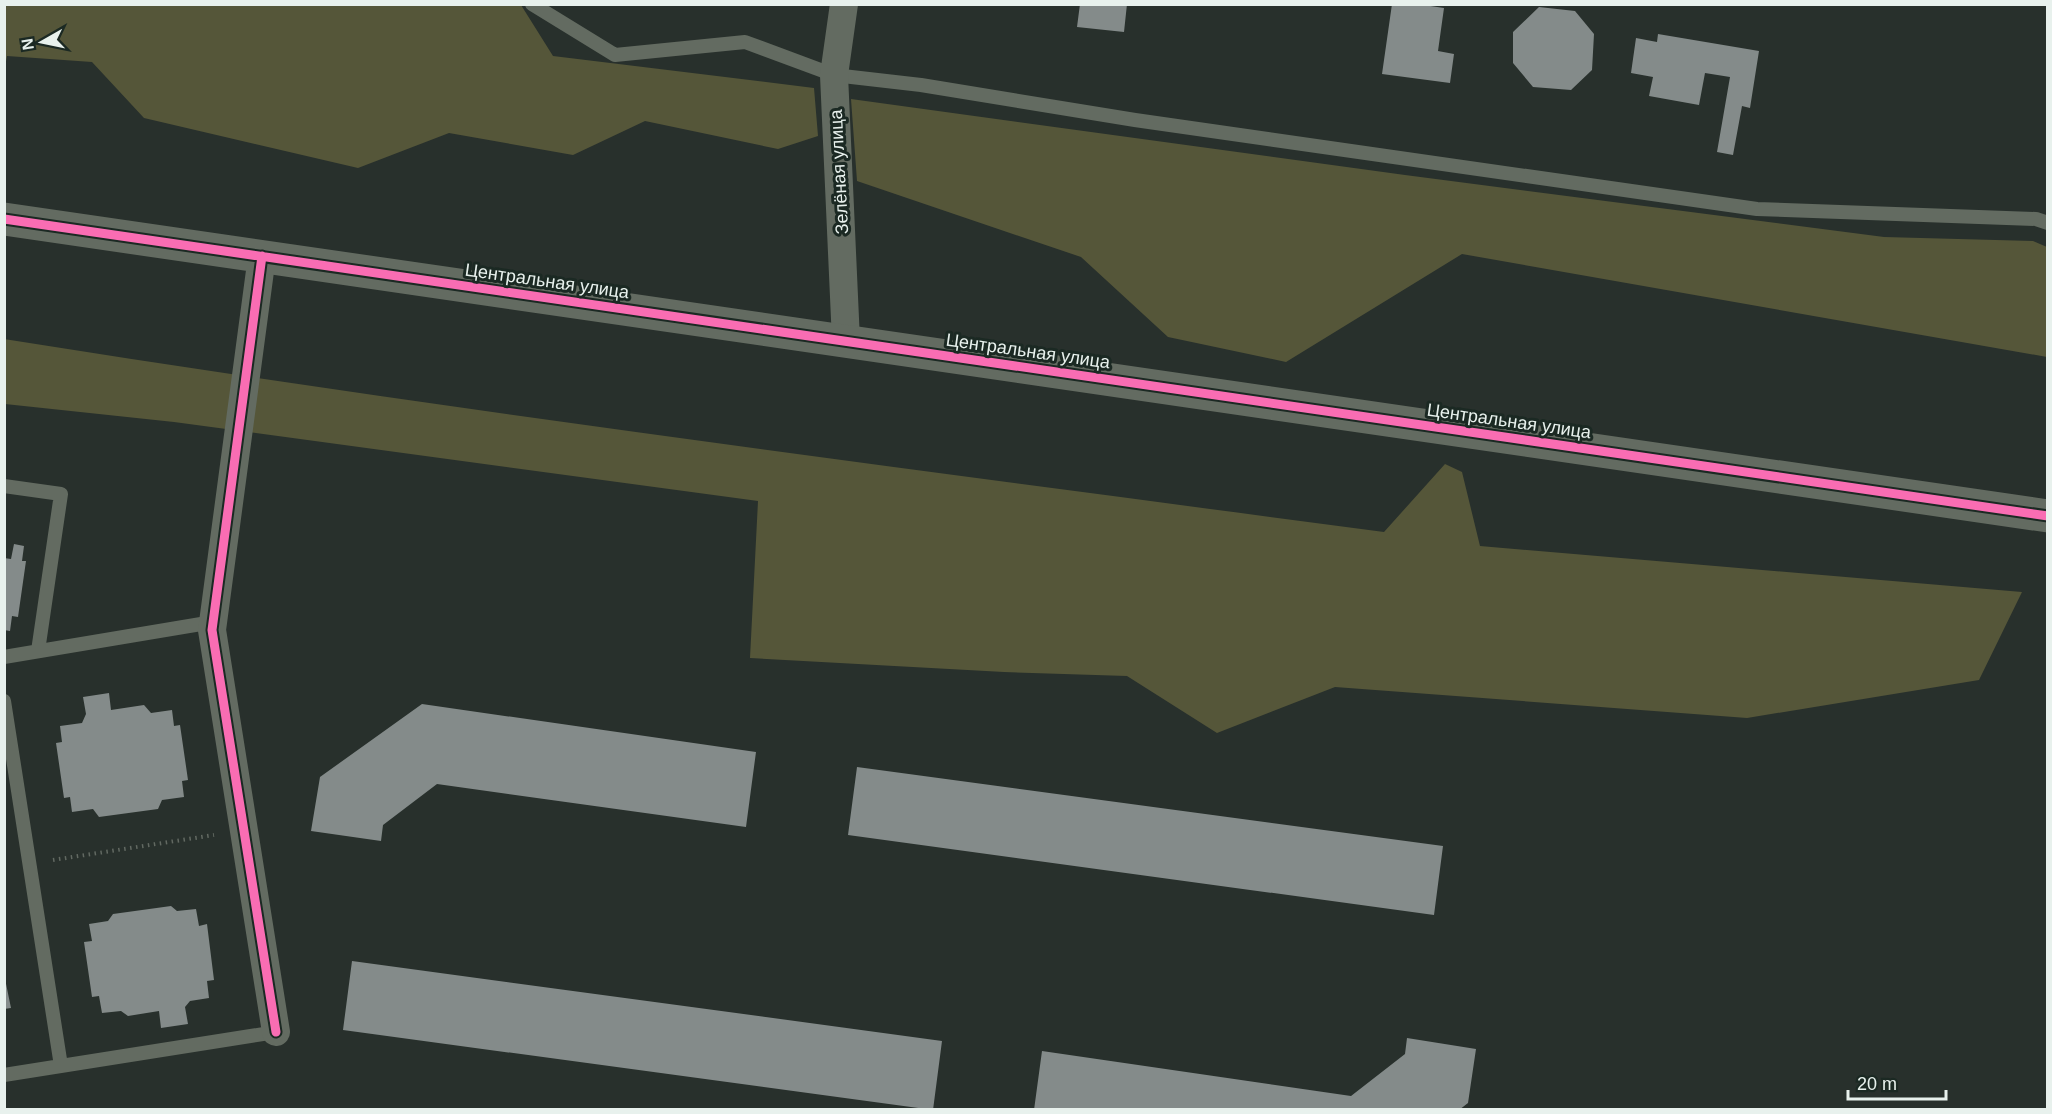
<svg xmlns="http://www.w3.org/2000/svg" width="2052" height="1114" viewBox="0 0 2052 1114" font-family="Helvetica,sans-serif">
  <rect width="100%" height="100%" fill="#28302c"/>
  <!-- green -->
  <path fill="#555639" d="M5,4L521,5L553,56L814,88L818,136L778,149L645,121L573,155L449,133L358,168L144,118L92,62L7,56L5,67Z
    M851,99L1405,175L1884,237L2033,241L2047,247V357L1462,254L1286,362L1168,337L1081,257L857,181Z
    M4,339C463,412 924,471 1384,532L1445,464L1462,472L1480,546L2022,592L1979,680L1747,718L1335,687L1217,733L1127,676L1004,672L750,658L758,501L174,422L5,404Z"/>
  <!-- building -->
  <path fill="#848b8a" d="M1080,4H1127L1124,32L1077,27Z
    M1392,4H1417L1444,8L1438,51L1454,54L1450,83L1382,74Z
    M1539,7L1575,11L1594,34L1592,70L1571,90L1533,87L1513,63V32Z
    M1658,34L1759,51L1750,108L1742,106L1733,155L1717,152L1730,77L1705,73L1699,105L1649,96L1653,77L1631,73L1636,38L1657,42Z
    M14,544L24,546L22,561H26L18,617L12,616L10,631L4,630V558L11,559Z
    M109,693L111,710L144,705L151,713L172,710L174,726L180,725L188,780L182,781L184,797L162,800L158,809L99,817L93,809L72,812L70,797L64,798L56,743L62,742L60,726L82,723L86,714L83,697Z
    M422,704L756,752L746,827L437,784L383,825L381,841L311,831L320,777Z
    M857,767L1443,846L1434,915L848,835Z
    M171,906L177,911L196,909L199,926L207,924L214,980L207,981L209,998L190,1001L185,1007L188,1024L161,1028L159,1011L128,1016L121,1011L102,1013L99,996L92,997L84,942L92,941L89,924L108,921L113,914Z
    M352,961L942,1041L933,1110L343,1030Z
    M4,974L11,1008L4,1009Z
    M1407,1038L1476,1049L1468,1103L1459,1110H1034L1042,1051L1351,1096L1405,1054Z"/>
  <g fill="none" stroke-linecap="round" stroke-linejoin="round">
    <!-- path -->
    <path stroke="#626962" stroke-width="4" stroke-dasharray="1.5 4.5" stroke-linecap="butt" d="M53,860L214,835"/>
    <!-- service -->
    <path stroke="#636b61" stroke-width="14" d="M532,4L615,55L745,42L834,75L921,85L1135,120L1757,209L2036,219L2048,223
      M4,486L61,494L38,651
      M4,657L213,622
      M4,701L61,1066
      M4,1075L276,1032"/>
    <!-- minor -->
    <path stroke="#636b61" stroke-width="28" d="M844,4L834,75L846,341
      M262,256L212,630L276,1032"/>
    <!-- tertiary -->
    <path stroke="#636b61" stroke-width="33" d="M4,219L2048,516"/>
    <!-- cycleway casing -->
    <g stroke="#1b2923" stroke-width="13">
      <path id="cycleway" d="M4,219L2048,516
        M262,256L212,630L276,1032"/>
    </g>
    <!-- cycleway -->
    <use href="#cycleway" stroke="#f96db3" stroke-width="9"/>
  </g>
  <g text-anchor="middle" stroke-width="6" stroke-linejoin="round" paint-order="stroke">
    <!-- street labels -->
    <g font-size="18" fill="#e8f1ed" stroke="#1b2923">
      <text transform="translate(839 172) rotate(-93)" y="6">Зелёная улица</text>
      <text transform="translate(547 281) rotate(8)" y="6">Центральная улица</text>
      <text transform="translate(1028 351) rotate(8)" y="6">Центральная улица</text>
      <text transform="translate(1509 421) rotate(8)" y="6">Центральная улица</text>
    </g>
  </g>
  <!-- border -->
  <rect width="2052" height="1114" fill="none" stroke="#e8f1ed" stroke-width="12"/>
  <!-- north arrow -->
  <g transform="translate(42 42) rotate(261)" stroke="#1b2923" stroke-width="4.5" paint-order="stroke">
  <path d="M0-4.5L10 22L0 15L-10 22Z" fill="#e8f1ed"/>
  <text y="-9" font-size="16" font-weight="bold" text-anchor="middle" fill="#e8f1ed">N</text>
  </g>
  <!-- scale -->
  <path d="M1848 1090v9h98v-9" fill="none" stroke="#e8f1ed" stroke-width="3"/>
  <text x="1857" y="1090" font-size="18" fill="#e8f1ed" stroke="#1b2923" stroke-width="4.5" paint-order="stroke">20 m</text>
</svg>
